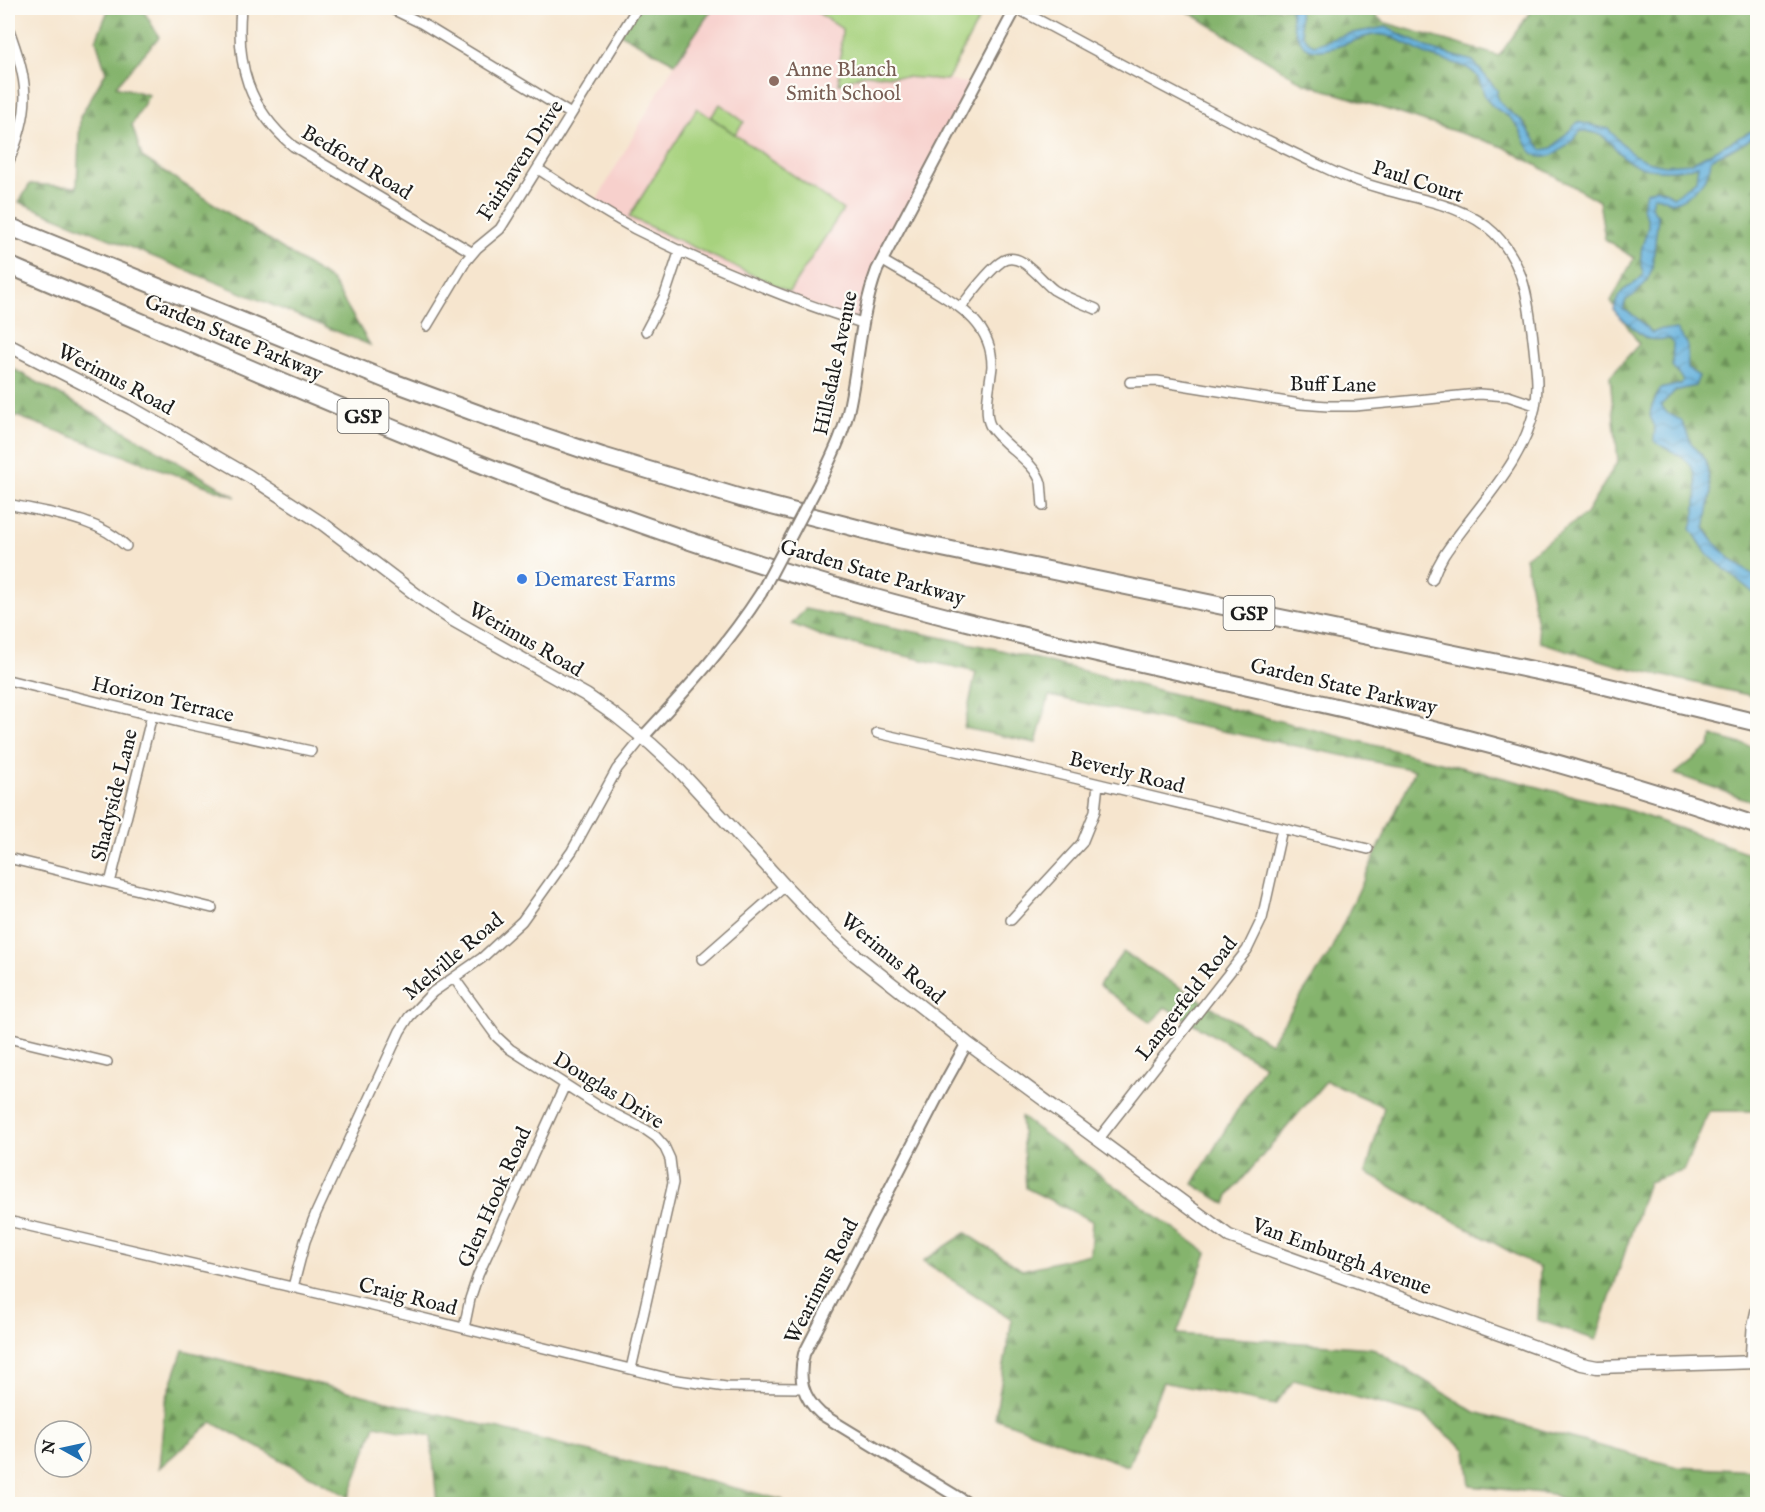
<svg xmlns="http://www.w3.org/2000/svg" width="1765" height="1512" viewBox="0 0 1765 1512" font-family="'IM FELL English',serif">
  <defs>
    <pattern id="forest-firs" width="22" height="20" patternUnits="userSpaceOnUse" patternTransform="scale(1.5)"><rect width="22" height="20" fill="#85b46d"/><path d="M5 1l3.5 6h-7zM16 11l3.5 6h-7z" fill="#6c9259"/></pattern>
    <pattern id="water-waves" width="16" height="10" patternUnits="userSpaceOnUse" patternTransform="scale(1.5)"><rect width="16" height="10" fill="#61afdb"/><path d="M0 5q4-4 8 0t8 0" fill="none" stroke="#4f8eb1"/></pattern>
  </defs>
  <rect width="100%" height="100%" fill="#fdfcf7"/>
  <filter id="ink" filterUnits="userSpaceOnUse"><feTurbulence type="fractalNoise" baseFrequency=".0167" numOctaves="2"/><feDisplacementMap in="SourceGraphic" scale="12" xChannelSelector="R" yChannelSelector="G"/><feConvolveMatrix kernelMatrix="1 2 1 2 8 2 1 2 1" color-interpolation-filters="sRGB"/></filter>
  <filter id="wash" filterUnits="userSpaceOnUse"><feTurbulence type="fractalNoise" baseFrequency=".008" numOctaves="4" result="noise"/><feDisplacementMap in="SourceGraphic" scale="24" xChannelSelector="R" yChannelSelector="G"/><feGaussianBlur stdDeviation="1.35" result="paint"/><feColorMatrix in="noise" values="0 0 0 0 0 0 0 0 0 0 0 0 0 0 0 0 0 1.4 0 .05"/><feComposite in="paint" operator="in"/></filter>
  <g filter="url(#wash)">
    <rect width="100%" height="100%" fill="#f6e5ce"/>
    <!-- built -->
    <path fill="#f7d0cc" d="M713,8H811L842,29L839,83L864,74L947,80L975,84L877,270L862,323L763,287L594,205L675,63Z"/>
    <!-- forest -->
    <path fill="url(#forest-firs)" stroke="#506844" stroke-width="1.5" d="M109,8H142L159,37L116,86L149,95L132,125L142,157L332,281L370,345L19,202L30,184L77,187L80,117L106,72L96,40Z
      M635,8H713L675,63L619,33Z
      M1182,8H1368L1383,22L1499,56L1533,8H1757V697L1616,665L1540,642L1525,557L1586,514L1618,461L1610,376L1639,344L1611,301L1634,258L1605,239L1599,201L1504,147L1304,83Z
      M8,366L123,430L236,497L8,413Z
      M805,609L1001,650L1625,809L1757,856V1111H1709L1683,1171L1648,1182L1596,1340L1538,1320L1540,1268L1366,1173L1384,1107L1326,1081L1229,1195L1226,1204L1193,1184L1264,1065L1165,1007L1151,1023L1099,985L1123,952L1270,1043L1328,956L1415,770L1049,696L1036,743L964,728L976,672L826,638L792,624Z
      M1712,736L1757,748V803L1675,774L1710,746Z
      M1021,1117L1207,1253L1177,1334L1372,1348L1475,1412L1678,1467L1757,1471V1504H1573L1552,1494L1470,1486L1466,1450L1424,1416L1294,1380L1275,1405L1163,1382L1128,1466L995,1418L1012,1319L923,1261L966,1233L1022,1270L1090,1254L1092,1221L1026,1188Z
      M183,1350L783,1500L782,1504H437L431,1436L375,1425L349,1497L212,1422L159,1468L165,1403Z"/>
    <!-- park -->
    <path fill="#a7d27e" stroke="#62774d" stroke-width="1.5" d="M811,8H985L947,80L864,74L839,84L842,29Z
      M720,104L744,122L735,134L711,117Z
      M697,108L843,210L789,292L629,217Z"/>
    <!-- water -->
    <path fill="url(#water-waves)" stroke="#3e667c" stroke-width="1.5" d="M1290,8H1299C1301,23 1298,38 1314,45L1347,34L1386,27L1433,50L1473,61L1497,90V98L1506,109L1521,120L1542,150L1552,148L1578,122L1608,129L1632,154L1647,161L1665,165L1691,163L1757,128V134L1744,143L1711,159C1711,178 1689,200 1671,203L1661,197L1653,196L1651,206L1658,217L1652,269L1647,281L1636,294L1626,300L1623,309L1636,317L1652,333L1662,329L1676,330L1687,343L1688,369L1699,376L1695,386L1675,391L1661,405L1667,413L1681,420L1692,444L1706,460L1711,493L1705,529C1719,551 1735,565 1757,577V596L1707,554L1691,529C1696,513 1700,484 1692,468C1685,455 1665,449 1654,441L1655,427L1650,416L1651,409L1660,389L1681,384L1683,380L1672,366L1673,343L1670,339C1646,340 1649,342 1631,326C1625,320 1619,318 1614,310C1620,283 1630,292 1643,275C1643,268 1641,262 1641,255C1641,235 1656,229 1642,208L1646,192L1656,188L1667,192L1673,197L1696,180L1698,165C1678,172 1644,174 1626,159C1608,144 1610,132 1581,131C1571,141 1548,169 1532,152C1524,143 1522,129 1513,121C1506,113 1494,110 1488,101C1479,89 1484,77 1467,68C1455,62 1444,61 1432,57C1413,51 1393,31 1373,35C1354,38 1319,60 1304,45C1300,42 1294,30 1293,25C1291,19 1293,13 1290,8Z"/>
  </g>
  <g filter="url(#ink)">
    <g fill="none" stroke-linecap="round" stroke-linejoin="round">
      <!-- minor casing -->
      <g stroke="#898075" stroke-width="12">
        <path id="minor" d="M241,8C236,65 248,108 293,146L473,253
          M390,8L421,23L571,114
          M1016,8C1116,61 1216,117 1319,165C1339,175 1361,183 1383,189C1420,200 1465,205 1494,233C1526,265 1529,305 1534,348C1536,368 1539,387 1535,407C1525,454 1494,488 1466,525C1451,545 1440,557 1432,580
          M8,27C28,82 33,107 8,163
          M538,169C570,190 601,211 635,229C708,266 784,298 862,323
          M883,261C898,270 914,279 930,288C961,307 992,325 992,366C991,381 983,411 990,425C1001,445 1035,461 1041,483C1042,490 1042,498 1043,506
          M961,307C971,294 988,271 1001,262C1020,248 1041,281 1054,290C1067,298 1082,303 1096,309
          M427,326L466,261L477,248L500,229L637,8
          M646,331L665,295L680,250
          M1130,382L1157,381L1300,404L1328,406H1355L1479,394L1508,396L1535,405
          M8,504C46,513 97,517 126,546
          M8,680L183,723L311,751
          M877,733L1037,769L1368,849
          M8,858L212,908
          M110,883L152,715
          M1011,920L1082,843L1095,811L1098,784
          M702,959L785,886
          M454,978L497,1037L510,1049L597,1105L646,1130L656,1137L664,1146L670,1159L673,1183L631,1369
          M8,1038L107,1062
          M1098,1140L1247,950L1262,919L1282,829
          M8,1221L373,1306L671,1379L726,1387L802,1388
          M293,1287L305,1241L316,1213L400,1031L409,1017L433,992L482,958L522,921L572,851L617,769L643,737
          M464,1328L470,1299L478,1275L565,1085
          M1750,1362L1752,1328L1758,1301"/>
      </g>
      <!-- tertiary casing -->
      <g stroke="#898075" stroke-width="14">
        <path id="tertiary" d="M820,481C832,456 845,431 850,403C859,358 861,313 877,270L1016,8
          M643,737C685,691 727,646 761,593
          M967,1043L942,1088L804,1354C798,1378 802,1397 821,1414L969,1504"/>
      </g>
      <!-- secondary casing -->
      <g stroke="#898075" stroke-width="15">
        <path id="secondary" d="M8,345L131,408L249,476L323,524L422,599L453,620L586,695L616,716L651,744L678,769L785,886L826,929L854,954L967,1043L1229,1236L1582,1364L1597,1367L1758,1362"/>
      </g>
      <!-- motorway casing -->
      <g stroke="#898075" stroke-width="20">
        <path id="motorway" d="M8,226L387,380L490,418L602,456L741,498L903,540L1576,679L1758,723
          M8,265C277,379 544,502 826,584C1007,637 1192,673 1375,716C1504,746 1632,784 1758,826"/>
      </g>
      <!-- minor -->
      <use href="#minor" stroke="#fff" stroke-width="9"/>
      <!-- tertiary -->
      <use href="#tertiary" stroke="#fff" stroke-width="10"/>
      <!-- secondary -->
      <use href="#secondary" stroke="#fff" stroke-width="12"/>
      <!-- motorway -->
      <use href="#motorway" stroke="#fff" stroke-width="16"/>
      <!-- tertiary-bridge casing -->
      <g stroke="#898075" stroke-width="14" stroke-linecap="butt">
        <path id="tertiary-bridge" d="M761,593L820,481"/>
      </g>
      <!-- tertiary-bridge -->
      <use href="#tertiary-bridge" stroke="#fff" stroke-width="10"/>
    </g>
  </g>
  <!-- markers -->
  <circle fill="#8d6e63" stroke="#fdfcf7" stroke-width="2" cx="774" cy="81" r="6"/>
  <circle fill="#3f7fe0" stroke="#fdfcf7" stroke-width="2" cx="522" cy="579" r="6"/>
  <g text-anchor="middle" stroke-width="4.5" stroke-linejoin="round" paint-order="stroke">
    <!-- shield labels -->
    <g fill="#fdfcf7" stroke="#605f5e" stroke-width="1.5">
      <rect x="337.5" y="399" width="51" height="34" rx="4.5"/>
      <rect x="1223.5" y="596" width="51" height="34" rx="4.5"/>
    </g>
    <g font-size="20" font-weight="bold" fill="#1c1c1c">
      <text x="363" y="423">GSP</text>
      <text x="1249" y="620">GSP</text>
    </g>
    <!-- education labels -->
    <g font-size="21" fill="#785e54" stroke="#fdfcf7" text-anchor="start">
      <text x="786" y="76">Anne Blanch<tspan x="786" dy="24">Smith School</tspan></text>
    </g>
    <!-- street labels -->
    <g font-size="21" fill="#1c1c1c" stroke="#fdfcf7">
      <text transform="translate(520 160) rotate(-57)" y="7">Fairhaven Drive</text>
      <text transform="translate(357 162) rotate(31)" y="7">Bedford Road</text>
      <text transform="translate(1418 181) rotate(18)" y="7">Paul Court</text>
      <text transform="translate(234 337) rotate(23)" y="7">Garden State Parkway</text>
      <text transform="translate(835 363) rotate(-78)" y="7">Hillsdale Avenue</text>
      <text transform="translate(116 379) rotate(28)" y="7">Werimus Road</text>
      <text transform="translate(1333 384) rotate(1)" y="7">Buff Lane</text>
      <text transform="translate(873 572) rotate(16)" y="7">Garden State Parkway</text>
      <text transform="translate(526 639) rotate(30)" y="7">Werimus Road</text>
      <text transform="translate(1344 686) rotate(13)" y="7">Garden State Parkway</text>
      <text transform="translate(163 699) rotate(13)" y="7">Horizon Terrace</text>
      <text transform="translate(1127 772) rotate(14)" y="7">Beverly Road</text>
      <text transform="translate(114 795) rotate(-76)" y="7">Shadyside Lane</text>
      <text transform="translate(453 956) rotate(-40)" y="7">Melville Road</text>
      <text transform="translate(893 958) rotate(40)" y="7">Werimus Road</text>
      <text transform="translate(1186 998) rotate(-52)" y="7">Langerfeld Road</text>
      <text transform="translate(609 1090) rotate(32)" y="7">Douglas Drive</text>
      <text transform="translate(494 1197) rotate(-66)" y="7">Glen Hook Road</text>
      <text transform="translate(1342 1256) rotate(20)" y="7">Van Emburgh Avenue</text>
      <text transform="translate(821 1281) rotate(-63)" y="7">Wearimus Road</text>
      <text transform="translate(408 1296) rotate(14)" y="7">Craig Road</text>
    </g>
    <!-- shop labels -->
    <g font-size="21" fill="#366cbe" stroke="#fdfcf7" text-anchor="start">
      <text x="534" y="586">Demarest Farms</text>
    </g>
  </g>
  <!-- margin -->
  <rect width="1765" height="1512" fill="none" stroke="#fdfcf7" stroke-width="30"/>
  <!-- north arrow -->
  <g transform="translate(63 1449) rotate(278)"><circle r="28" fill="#fdfcf7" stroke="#a3a29f" stroke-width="1.5"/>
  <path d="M0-4.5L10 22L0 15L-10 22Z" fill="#1f6fb2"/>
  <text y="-9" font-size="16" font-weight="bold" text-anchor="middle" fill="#1c1c1c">N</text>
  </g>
</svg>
